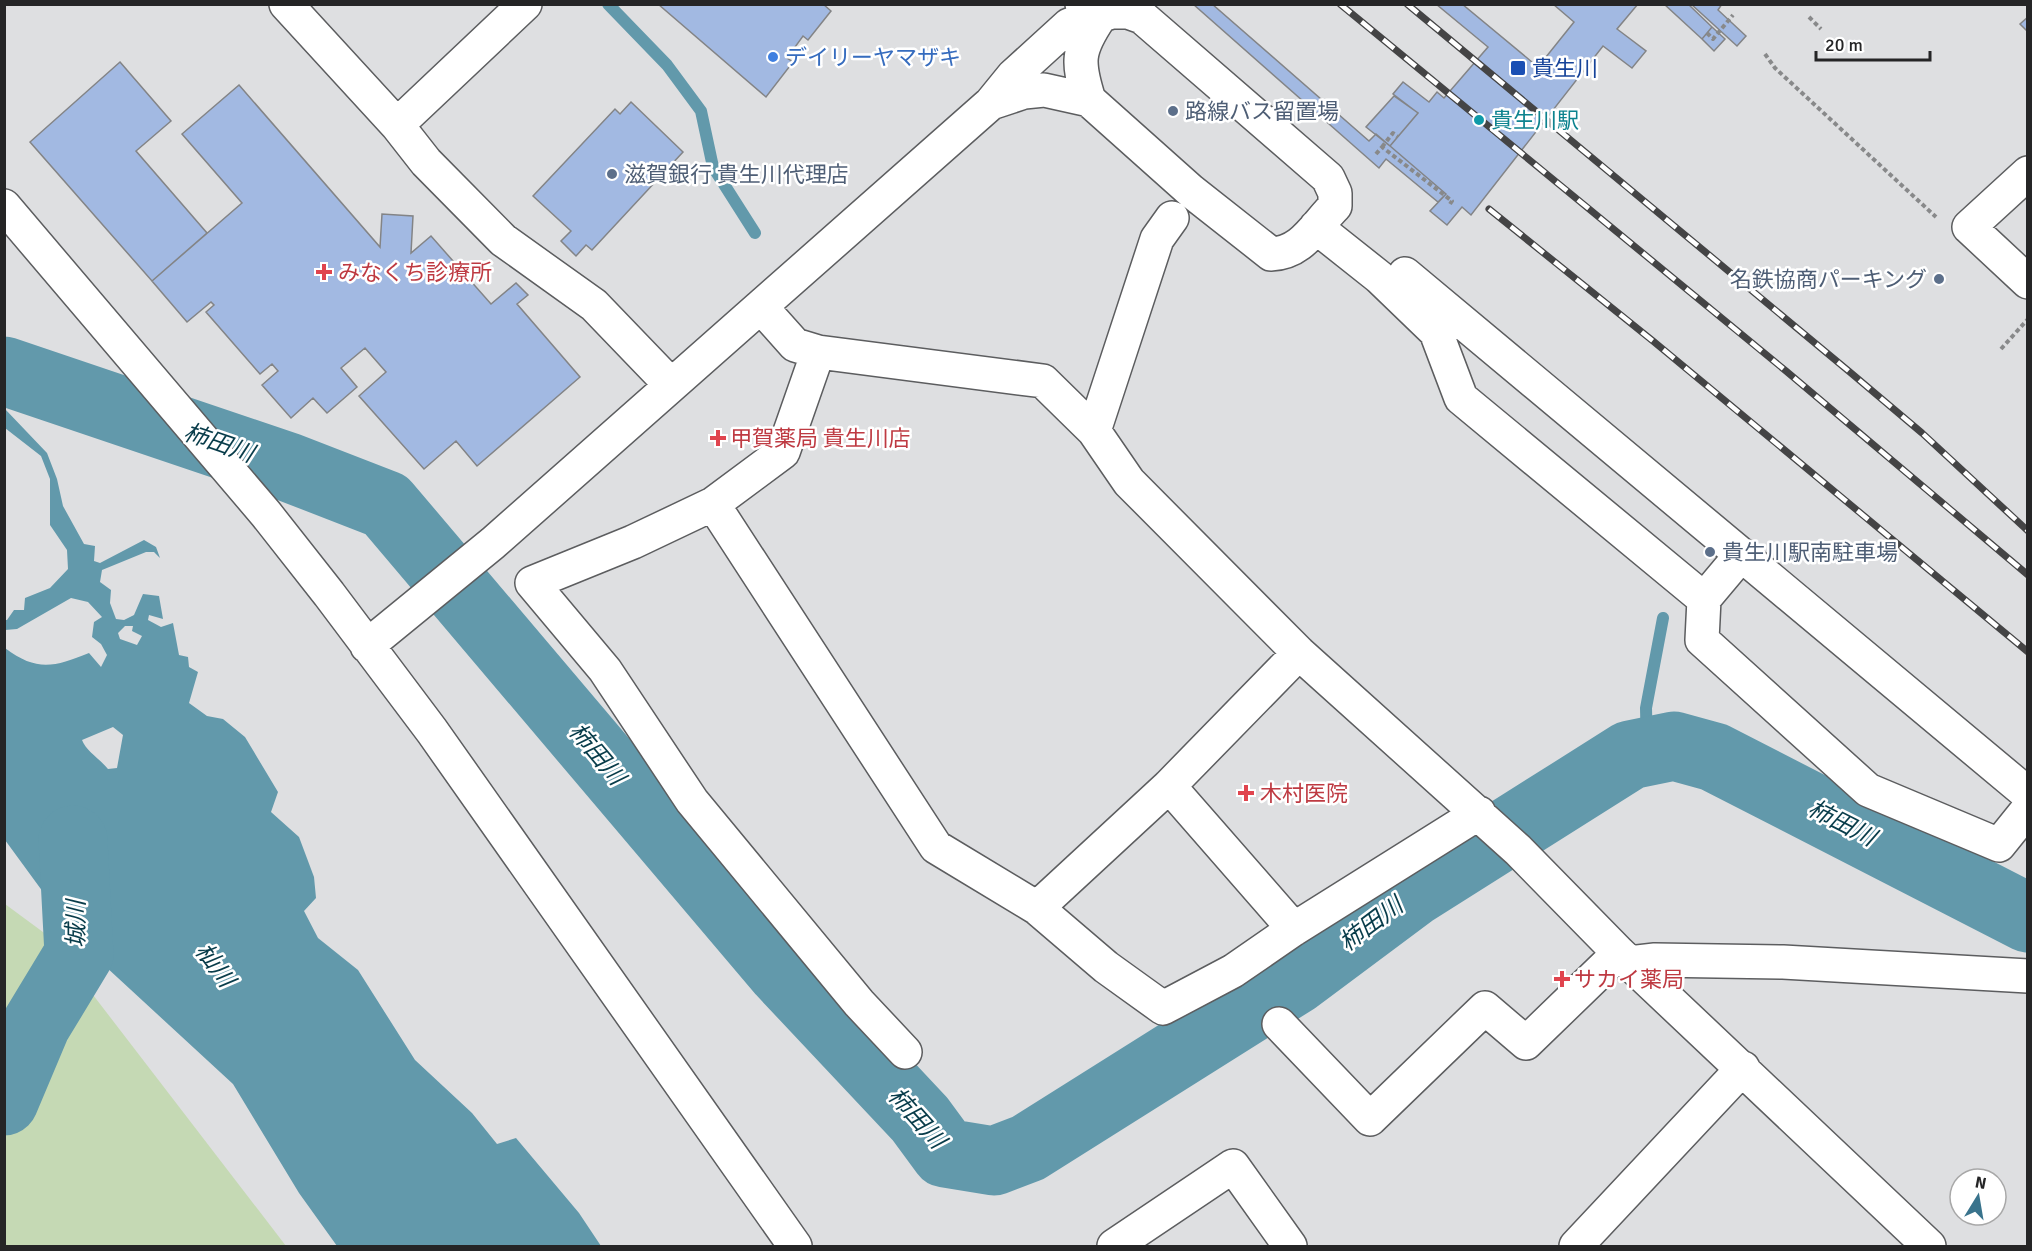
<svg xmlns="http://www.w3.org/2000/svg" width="2032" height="1251" viewBox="0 0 2032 1251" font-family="Signika,'Noto Sans JP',sans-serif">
  <rect width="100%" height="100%" fill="#dedfe1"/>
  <!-- green -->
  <path fill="#c5d9b4" d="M5,904L47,935L286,1246H5Z"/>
  <!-- water -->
  <path fill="#6299ab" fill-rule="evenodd" d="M5,354C45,382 104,375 134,420L76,399L5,380Z
    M5,409L47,453L57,479L63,506L84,544L95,546L94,561L100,563L144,540L156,547L160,558L154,552H146L102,570L100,582L111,590L110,603L116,619L124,620L134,615L143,594L159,596L163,619L149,615L148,620L161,627L173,623L179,655L188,657L189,667L198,672L189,703L207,716L223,719L245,737L278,792L271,812L299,837L314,877L316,898L304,911L318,938L358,970L415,1060L472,1113L497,1144L516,1138L579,1213L601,1246H337L299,1193L233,1084L105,966L54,907L5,840V648C37,672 54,667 89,653L101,667L107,655L101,644L92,637L94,622L102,617L88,602L71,598L17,629L5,630V620H7L14,610H24L25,598L50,588L68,569L67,550L50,525V479L41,456L5,428ZM125,626H133L132,631L142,636L137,645L120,639L118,633ZM113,727L123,735L117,768L108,769C100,759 86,751 82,740Z"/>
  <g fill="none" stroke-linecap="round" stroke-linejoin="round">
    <!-- stream -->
    <path stroke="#6299ab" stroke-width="12" d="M608,4L667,65L701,111L713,167L755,233
      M406,527L428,512
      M1647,752L1646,708L1663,618"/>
    <!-- river -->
    <path stroke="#6299ab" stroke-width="69" d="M4,371L288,467L386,505L781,971L920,1119L945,1153L994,1161L1028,1148L1295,980L1413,892L1630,755L1674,746L1714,757L2028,918
      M4,1101L36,1025L79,954L73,840"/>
  </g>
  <!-- building -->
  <path fill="#a2b9e2" stroke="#838486" stroke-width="1.5" d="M658,4H823L831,11L808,40L803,36L787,58L793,62L766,97Z
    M1193,4H1212L1369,141L1376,134L1446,194L1438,202L1386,159L1379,168Z
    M1436,4H1462L1538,67L1574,22L1553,4H1638L1617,29L1646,51L1632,68L1603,46L1471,215L1462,207L1447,225L1430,211L1446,194L1390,146L1418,113L1393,94L1403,82L1429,102L1437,92L1444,98L1488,47Z
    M1664,4H1688L1712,27L1702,39Z
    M1691,4H1722L1718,10L1746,36L1737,46Z
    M2028,17V32L2020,24Z
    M1712,27L1725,39L1714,51L1702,39Z
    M120,62L171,121L136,151L207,233L152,281L30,142Z
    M239,85L380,247L382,214L413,216L411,253L431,236L491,304L516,283L528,295L517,304L580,377L477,466L456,441L424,469L359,396L386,372L365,348L341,368L357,387L327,413L313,398L291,418L262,385L278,371L272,364L260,374L206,312L214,305L211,302L187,322L152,281L242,203L182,134Z
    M1394,96L1418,113L1390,146L1366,127Z
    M631,102L683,152L592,250L586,245L576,256L561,241L571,231L533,196L615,109L620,114Z"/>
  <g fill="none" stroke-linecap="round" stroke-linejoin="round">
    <!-- minor casing -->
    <g stroke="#5c5d5f" stroke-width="36">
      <path id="minor" d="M286,4L397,125L426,162L503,240L594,305L671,385
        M1089,100C1077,62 1077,51 1099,18
        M397,125L525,4
        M2028,173L1969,227L2028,282
        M4,206L266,514L329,594L432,731L795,1246
        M1316,227L1379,277L1436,332L1461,398L1704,599L1702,640L1868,790L1999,845L2028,809
        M1405,274L2028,794
        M761,307L795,345L818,352L1043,381L1094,431L1129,482L1299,653L1518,850L1619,953L1929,1246
        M818,352L783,452L713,504L633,542L532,583L605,670L692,801L859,1003L905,1052
        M1094,431L1157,239L1172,218
        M713,504L936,847L1037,908L1106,967L1163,1008L1233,971L1294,929L1479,813
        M1704,599L1741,555
        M367,646L493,543L991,103L1013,76L1069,25L1112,12H1128L1142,17L1328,178L1335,193V206C1314,227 1302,253 1271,254L1191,191L1089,100L1044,90L1024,92L991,103
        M1169,786L1294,929
        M1037,908L1169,786L1299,653
        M1629,963L1655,960L1783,962L2028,976
        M1279,1024L1370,1119L1485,1008L1526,1043L1619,953
        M1114,1246L1233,1166L1290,1246
        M1576,1246L1743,1068"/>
    </g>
    <!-- major casing -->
    <g stroke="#5c5d5f" stroke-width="36">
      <path id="major" d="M1082,4L1099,18"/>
    </g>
    <!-- path -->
    <path stroke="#88898a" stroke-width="4" stroke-dasharray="4.5 3" stroke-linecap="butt" d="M1809,17L1821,29
      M1707,33L1713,39L1733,15
      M1765,54L1775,68L1936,217
      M1382,147L1393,133L1398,137
      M1376,154L1382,147L1452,201L1450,204
      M2001,349L2028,319"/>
    <!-- minor -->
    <use href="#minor" stroke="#fff" stroke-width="33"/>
    <!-- major -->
    <use href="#major" stroke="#fff" stroke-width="33"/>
    <!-- rail casing -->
    <g stroke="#444445" stroke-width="7">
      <path id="rail" d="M1340,4L1786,371L2028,575
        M1407,4L1851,373L1922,433L2028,531
        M1489,209L1653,341L2028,652"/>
    </g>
    <!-- rail -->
    <use href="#rail" stroke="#fff" stroke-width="4.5" stroke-dasharray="14" stroke-linecap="butt"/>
  </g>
  <!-- markers -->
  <circle fill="#3f7fe0" stroke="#fff" stroke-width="2" cx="773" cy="57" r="6"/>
  <rect fill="#1a4fb4" stroke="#fff" stroke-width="2" x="1510" y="60" width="16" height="16" rx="3"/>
  <g fill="#5c6f8a" stroke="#fff" stroke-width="2">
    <circle cx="1173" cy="111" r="6"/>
    <circle cx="612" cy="174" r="6"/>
    <circle cx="1939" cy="279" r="6"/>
    <circle cx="1710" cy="552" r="6"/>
  </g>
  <circle fill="#0f9aa8" stroke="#fff" stroke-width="2" cx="1479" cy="120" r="6"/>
  <g fill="#e0444e" stroke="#fff" stroke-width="2">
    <path d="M321 263h6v6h6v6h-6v6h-6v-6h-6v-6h6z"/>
    <path d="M715 429h6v6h6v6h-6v6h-6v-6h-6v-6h6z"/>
    <path d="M1243 784h6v6h6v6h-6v6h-6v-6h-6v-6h6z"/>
    <path d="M1559 970h6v6h6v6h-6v6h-6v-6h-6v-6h6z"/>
  </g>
  <g text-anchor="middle" stroke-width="5" stroke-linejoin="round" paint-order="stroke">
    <!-- shop labels -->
    <g font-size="22" fill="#366cbe" stroke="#fff" text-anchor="start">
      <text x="785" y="65">デイリーヤマザキ</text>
    </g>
    <!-- transit labels -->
    <g font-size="22" fill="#164399" stroke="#fff" text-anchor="start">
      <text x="1532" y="76">貴生川</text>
    </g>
    <!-- service labels -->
    <g font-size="22" fill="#4e5e75" stroke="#fff" text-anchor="start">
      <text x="1185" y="119">路線バス留置場</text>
      <text x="624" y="182">滋賀銀行 貴生川代理店</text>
      <text x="1927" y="287" text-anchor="end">名鉄協商パーキング</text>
      <text x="1722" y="560">貴生川駅南駐車場</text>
    </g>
    <!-- culture labels -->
    <g font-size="22" fill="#0d838f" stroke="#fff" text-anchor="start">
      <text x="1491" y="128">貴生川駅</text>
    </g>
    <!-- health labels -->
    <g font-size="22" fill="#be3a42" stroke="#fff" text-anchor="start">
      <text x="338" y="280">みなくち診療所</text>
      <text x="730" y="446">甲賀薬局 貴生川店</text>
      <text x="1260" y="801">木村医院</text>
      <text x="1574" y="987">サカイ薬局</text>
    </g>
    <!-- water labels -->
    <g font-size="24" font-style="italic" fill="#083c4a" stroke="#fff">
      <text transform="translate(219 443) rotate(19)" y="8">柿田川</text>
      <text transform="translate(597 754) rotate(50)" y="8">柿田川</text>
      <text transform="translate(1842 823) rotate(27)" y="8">柿田川</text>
      <text transform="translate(76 924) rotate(-90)" y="8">城川</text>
      <text transform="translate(1371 924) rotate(-37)" y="8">柿田川</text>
      <text transform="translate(215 965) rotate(53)" y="8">杣川</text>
      <text transform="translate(917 1118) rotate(48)" y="8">柿田川</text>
    </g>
  </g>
  <!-- border -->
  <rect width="2032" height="1251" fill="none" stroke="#252526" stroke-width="12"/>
  <!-- north arrow -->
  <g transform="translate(1978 1197) rotate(11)"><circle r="28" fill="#ffffff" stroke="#a8a8a8" stroke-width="1.5"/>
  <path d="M0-4.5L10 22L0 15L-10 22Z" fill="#39738c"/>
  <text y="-9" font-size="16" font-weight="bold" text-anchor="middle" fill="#252526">N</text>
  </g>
  <!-- scale -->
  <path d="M1816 51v9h114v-9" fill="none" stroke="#252526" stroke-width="3"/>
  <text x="1825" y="51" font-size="18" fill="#252526" stroke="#ffffff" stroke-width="4.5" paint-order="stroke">20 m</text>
</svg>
